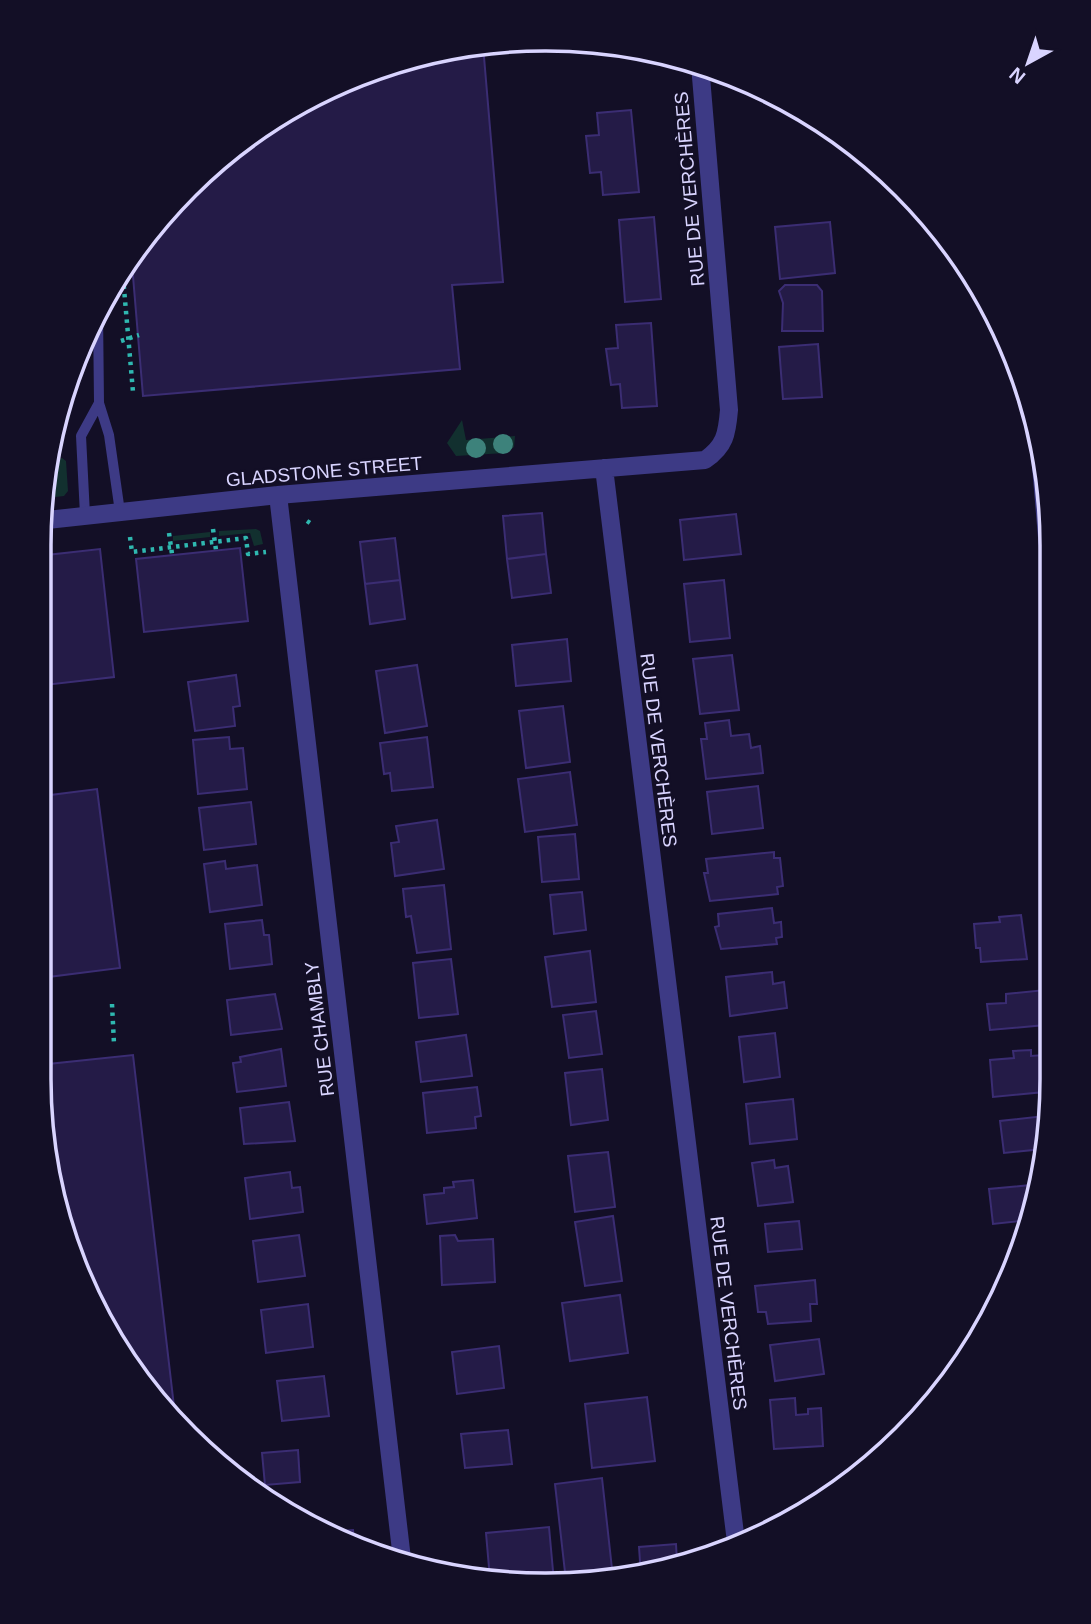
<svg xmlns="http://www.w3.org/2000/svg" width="1091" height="1624" viewBox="0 0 1091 1624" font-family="Helvetica,sans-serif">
  <rect width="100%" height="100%" fill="#130f26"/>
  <!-- green -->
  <path fill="#12302f" d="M70,381V419L66,421L62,405Z
    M462,420L466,440L515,436L514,447L505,453L456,456L447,443Z
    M62,458L66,461L68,491L64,496L47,498L48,461Z
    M256,529L260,531L263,544L254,546L250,533L219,536V531Z
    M210,532V537L173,541V536Z"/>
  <!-- building -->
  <path fill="#241b47" stroke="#3b2d73" stroke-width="2" d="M483,45L503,282L452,285L460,369L143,396L132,264L187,187L263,124L351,77L446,48Z
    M631,110L639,192L603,195L601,172L590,173L586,136L599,135L597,113Z
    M654,217L661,299L625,302L619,220Z
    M830,222L835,273L780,279L775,227Z
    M785,285H817L822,291L823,331H782L783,303L779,291Z
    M651,323L657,406L622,408L620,384L611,385L606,349L618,348L616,325Z
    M818,344L822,397L783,399L779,347Z
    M542,513L546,554L507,559L503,516Z
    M736,514L741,554L684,560L680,520Z
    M395,538L400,580L365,584L360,542Z
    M240,548L248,621L144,632L136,559Z
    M100,549L114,677L45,685L47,555Z
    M546,554L551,593L512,598L507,559Z
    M400,580L405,619L370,624L365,584Z
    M724,580L730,638L690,642L684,584Z
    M567,639L571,681L516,686L512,645Z
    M732,655L739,710L700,714L693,659Z
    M417,665L427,726L385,733L376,671Z
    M236,675L240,706L233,707L235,726L195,731L188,682Z
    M563,706L570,762L526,768L519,711Z
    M729,720L731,736L749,734L751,748L760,746L763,773L706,779L701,739H707L705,723Z
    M229,737L230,749L243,748L247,789L198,794L193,740Z
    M427,737L433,787L392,791L390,773L384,774L380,743Z
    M570,772L577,825L525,832L518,779Z
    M758,786L763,828L712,834L707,792Z
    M97,789L120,968L40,978L43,796Z
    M251,802L256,844L204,850L199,808Z
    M437,820L444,869L395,876L391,843L399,842L396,826Z
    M575,834L579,879L542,882L538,837Z
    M774,852V858H780L783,886L777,887L778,894L710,901L704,873H708L706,859Z
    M225,861L226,869L257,865L262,905L210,912L204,864Z
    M444,885L451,949L417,953L411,916L406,917L403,889Z
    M582,892L586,930L554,934L550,895Z
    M772,908L774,923L781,922L782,937L776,938L777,944L721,949L715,927L719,926L718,914Z
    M1021,915L1027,959L981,962L980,948H976L974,924L1000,922L999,917Z
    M262,920L264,935H269L272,964L230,969L225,924Z
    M590,951L596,1002L552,1007L545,957Z
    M451,959L458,1014L419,1018L413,963Z
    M772,972L773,984L784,982L787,1008L730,1016L726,977Z
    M1045,990V1025L990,1030L987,1004L1006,1003V994Z
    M275,994L282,1029L231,1035L227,1000Z
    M596,1011L602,1054L569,1058L563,1015Z
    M775,1033L780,1077L744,1082L739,1037Z
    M466,1035L472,1076L421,1082L416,1042Z
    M281,1049L286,1086L237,1092L233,1063L241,1062L240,1057Z
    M1031,1050V1056L1044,1055V1092L993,1097L990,1060L1014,1058L1013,1051Z
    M133,1055L175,1415L124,1361L65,1241L38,1078L39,1065Z
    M602,1069L608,1120L571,1125L565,1073Z
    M477,1087L481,1116L475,1117L476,1128L427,1133L423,1093Z
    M793,1099L797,1139L750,1144L746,1104Z
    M289,1102L295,1141L244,1144L240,1108Z
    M1044,1116L1043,1149L1004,1153L1000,1121Z
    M608,1152L615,1207L575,1212L568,1156Z
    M774,1160L775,1168L788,1166L793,1202L758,1206L752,1163Z
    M290,1172L292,1188L300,1187L303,1212L250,1219L245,1178Z
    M473,1180L477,1218L427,1224L424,1195L444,1193V1188L454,1187L453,1182Z
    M1041,1184L1028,1220L993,1224L989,1189Z
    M613,1216L622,1281L585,1286L575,1222Z
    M799,1221L802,1249L768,1252L765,1224Z
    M299,1235L305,1276L258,1282L253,1241Z
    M455,1235L458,1241L493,1239L495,1282L442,1285L440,1236Z
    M1022,1239L1014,1261L1012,1240Z
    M815,1280L817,1304H810L811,1321L768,1324L766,1312H758L755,1286Z
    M620,1295L628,1353L570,1361L562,1303Z
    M308,1304L313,1347L266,1353L261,1310Z
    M819,1339L824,1374L775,1381L770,1345Z
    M499,1346L504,1388L457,1394L452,1352Z
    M324,1376L329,1416L282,1421L277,1381Z
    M647,1397L655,1461L592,1468L585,1404Z
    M795,1398L796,1415L808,1414V1409L821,1408L823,1446L774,1449L770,1400Z
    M508,1430L512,1464L465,1468L461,1434Z
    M298,1450L300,1482L265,1485L262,1453Z
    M602,1478L613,1578L566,1581L555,1484Z
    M549,1527L554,1582L512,1584L490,1579L486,1533Z
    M353,1530L355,1548L326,1532Z
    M676,1544L677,1563L641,1576L639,1547Z"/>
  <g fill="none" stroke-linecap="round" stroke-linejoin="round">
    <!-- path -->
    <path stroke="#2fb8b0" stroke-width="4.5" stroke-dasharray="3.5 5" stroke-linecap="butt" d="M123,277L133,392
      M121,341L139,335
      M307,521L310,523
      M213,529L216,550
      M169,533L172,554
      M130,537L132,552L246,538L248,554L266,552
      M112,1004L114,1044"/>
    <!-- service -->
    <path stroke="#3d3a85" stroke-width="10" d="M98,311L99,403L109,435L120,512
      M85,515L81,436L99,403"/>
    <!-- minor -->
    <path stroke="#3d3a85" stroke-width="18" d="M1038,430L1052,597
      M604,468L736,1542
      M278,495L402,1559
      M47,520L278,495L705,460C725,446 727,434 729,410L700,65"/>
  </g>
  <!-- trees -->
  <g fill="#3d827b">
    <circle cx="503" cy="444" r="10"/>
    <circle cx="476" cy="448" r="10"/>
  </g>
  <g text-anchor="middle" stroke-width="5" stroke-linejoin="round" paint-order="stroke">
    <!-- street labels -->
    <g font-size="19" fill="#d9d4ff" stroke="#130f26">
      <text transform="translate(689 189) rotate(-95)" y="7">RUE DE VERCHÈRES</text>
      <text transform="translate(324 471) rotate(-5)" y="7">GLADSTONE STREET</text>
      <text transform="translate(659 750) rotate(83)" y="7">RUE DE VERCHÈRES</text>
      <text transform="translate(319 1029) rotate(-97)" y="7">RUE CHAMBLY</text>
      <text transform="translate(729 1313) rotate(83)" y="7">RUE DE VERCHÈRES</text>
    </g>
  </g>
  <!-- crop -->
  <path d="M0 0H1091V1624H0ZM545 51H546A494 494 0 0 1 1040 545V1079A494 494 0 0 1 546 1573H545A494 494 0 0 1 51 1079V545A494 494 0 0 1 545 51Z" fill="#130f26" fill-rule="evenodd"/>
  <path fill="none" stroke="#d9d4ff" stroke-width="3.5" d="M545 51H546A494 494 0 0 1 1040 545V1079A494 494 0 0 1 546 1573H545A494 494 0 0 1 51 1079V545A494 494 0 0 1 545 51Z"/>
  <!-- north arrow -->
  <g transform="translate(1028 63) rotate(220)" stroke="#130f26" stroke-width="5" paint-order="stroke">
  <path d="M0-5L12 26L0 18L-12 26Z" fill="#d9d4ff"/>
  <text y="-10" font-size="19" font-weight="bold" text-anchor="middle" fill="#d9d4ff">N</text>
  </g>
</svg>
